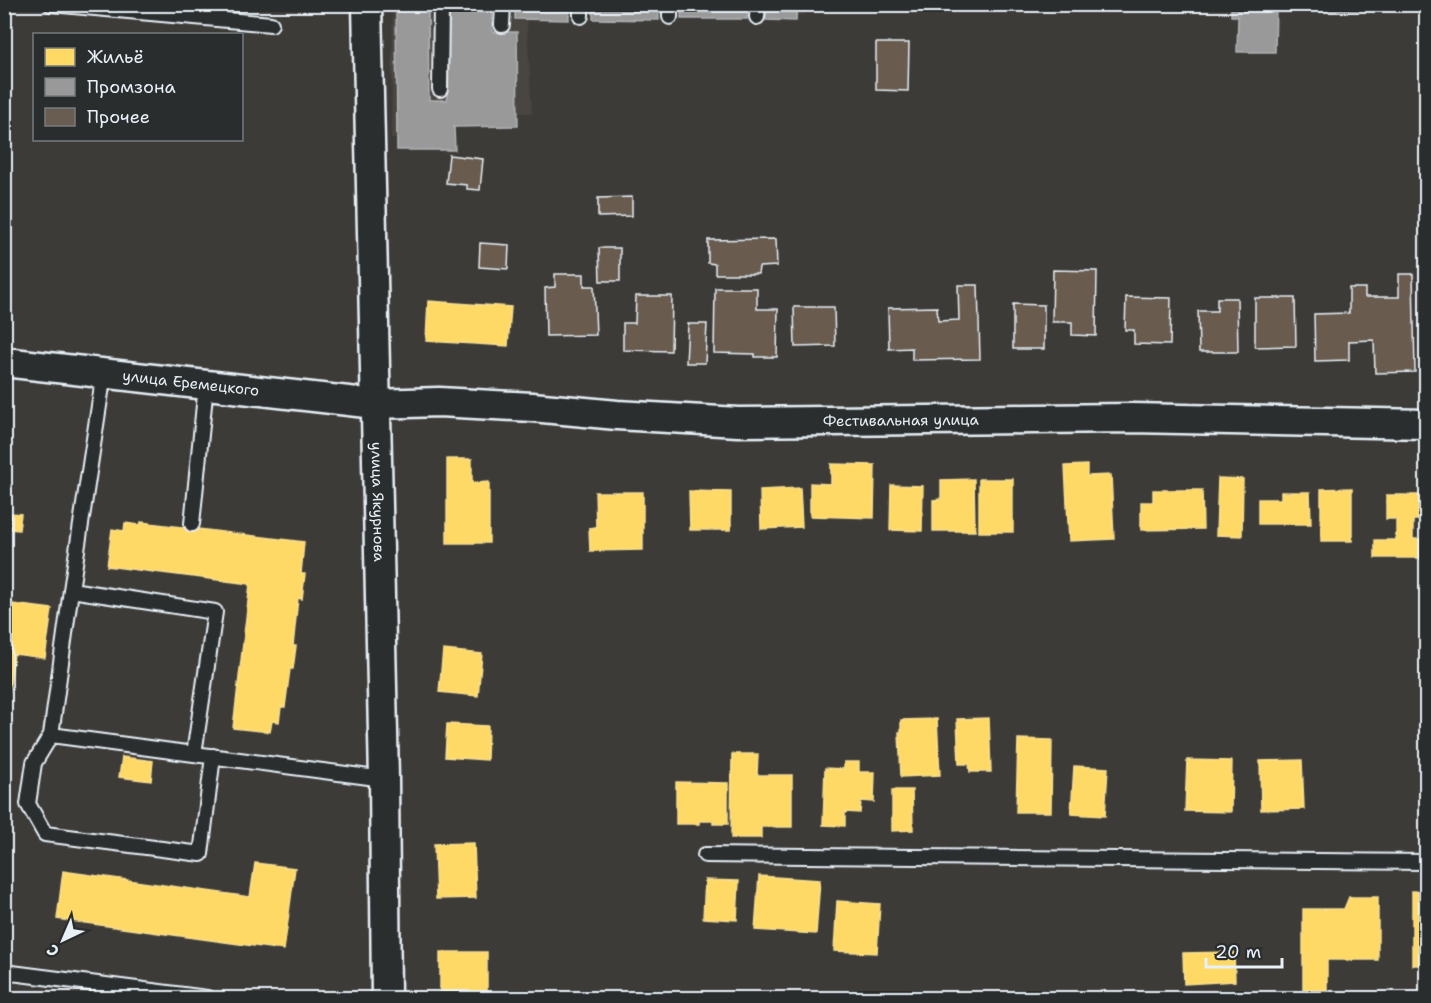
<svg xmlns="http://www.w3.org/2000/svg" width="1431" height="1003" viewBox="0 0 1431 1003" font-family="'Shantell Sans',sans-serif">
  <rect width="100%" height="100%" fill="#3d3b38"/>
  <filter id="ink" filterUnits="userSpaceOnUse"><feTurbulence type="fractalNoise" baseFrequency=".0167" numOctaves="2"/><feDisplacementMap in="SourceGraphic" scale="12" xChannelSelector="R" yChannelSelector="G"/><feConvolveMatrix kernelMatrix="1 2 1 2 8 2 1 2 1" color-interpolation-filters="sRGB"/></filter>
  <g filter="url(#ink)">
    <!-- built -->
    <path fill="#4a453f" d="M393,5H804L805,15L526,8L532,113H447L449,141L391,139Z"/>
    <!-- homes -->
    <path fill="#ffd966" stroke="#f8e092" stroke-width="1.5" d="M428,301L511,307L508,346L426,341Z
      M447,459H472V483L489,482V543H447Z
      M831,464L875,465L874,518L810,516V483L831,484Z
      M1087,465V476L1111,475L1114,539L1069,541L1065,466Z
      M1218,478L1243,479L1242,536L1216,535Z
      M974,479L975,531H933V500L941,499V480Z
      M979,479H1013V532H979Z
      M891,485L923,486L922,531L890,530Z
      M800,488L802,527L761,529L760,490Z
      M1352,488V541H1321V489Z
      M1153,490H1202L1203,529L1141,530V502H1153Z
      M689,491L731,492V530H690Z
      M595,492H643V550L590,551L589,528L596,527Z
      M1281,492H1310L1311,524H1258V499H1281Z
      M1386,495H1424V520H1413V539H1426V558H1375V540H1396V519H1386Z
      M11,513L21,514L19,530L9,529Z
      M141,522L304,542L301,574H305L302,599L298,598L293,646H296L293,669H290L285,707H281L279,722L272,721L270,732L233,728L250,584L107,566L112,529L124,531L125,523L140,525Z
      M4,603L52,609L45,658L14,654L4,727Z
      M443,650L482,654L478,696L439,692Z
      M989,718L991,772H970L969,764H959L957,719Z
      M937,719L940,775L901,777L899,732H901V720Z
      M447,724L488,726L487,760L445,757Z
      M1018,739L1052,740L1051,812H1016Z
      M732,754H758L757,775H792V827H761V838H731Z
      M122,757L153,761L151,781L119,777Z
      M1187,760L1232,761L1231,812L1185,811Z
      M1302,760L1304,809L1261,810L1260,761Z
      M844,762H859V772H875L874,802L861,801L860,813L845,812V826L823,825L825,768L844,769Z
      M1074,766L1108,768L1105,816L1071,814Z
      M676,782L728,783V824H713V821H699V824H676Z
      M892,790H912L913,830L892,831Z
      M474,843L476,898L436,899L434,844Z
      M255,863L295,868L284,950L57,919L63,871L250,897Z
      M759,876L820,880L816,934L755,930Z
      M705,880L739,881L737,920L703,918Z
      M1412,891L1426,892V965H1412Z
      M1349,897H1378V960H1327V995H1303V909H1344Z
      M837,901L880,904L877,953L834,951Z
      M440,952H487V996H440Z
      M1234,952L1235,981L1184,984L1183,953Z"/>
    <!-- industry -->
    <path fill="#999" stroke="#b1b3b6" stroke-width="1.5" d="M396,4H428L429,100H447L446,4H492V32H517L518,126L454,127L455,150H397Z
      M515,4H569V20L515,19Z
      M593,4H659V20L593,19Z
      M681,4H747V19H681Z
      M766,4H797L796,21L766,20Z
      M1225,4H1276L1275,52H1237L1238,16H1231V5Z
      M1276,4H1426V25H1422L1421,8L1277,12Z"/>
    <!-- building -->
    <path fill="#695c50" stroke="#e8f1f8" stroke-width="1.5" d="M876,43H909L908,91L876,90Z
      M449,155L483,159L480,190L467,189V185L446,183Z
      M632,197V216L598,217V198Z
      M776,239L777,266L759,267L758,274H715V264L708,263V240Z
      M480,243L509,245L508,269L479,267Z
      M599,248H620V281H600Z
      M1053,270L1097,271L1096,336L1072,335V322H1052Z
      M555,274H584V286H594L596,335L546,336L545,288L555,287Z
      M1399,274H1413L1415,372L1375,373L1374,340L1349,341V360L1315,361L1314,314L1349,313V288H1365V297H1399Z
      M1425,280H1426V348Z
      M958,285H978L980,359L912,360V348L889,349L888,308L937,307L938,321L959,320Z
      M715,288H757V309H778L777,357H755V354L714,353Z
      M636,296H672L671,351L623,350V323H635Z
      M1126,297L1171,298L1170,345L1134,344V330H1125Z
      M1217,298H1237L1238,352H1199L1198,311H1217Z
      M1255,298H1295L1296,346L1255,347Z
      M1013,304L1044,305V349H1013Z
      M794,307H834L835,346L795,347Z
      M688,324H707L705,363H686Z"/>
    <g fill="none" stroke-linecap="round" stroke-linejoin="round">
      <!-- service casing -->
      <g stroke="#e8f1f8" stroke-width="18">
        <path id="service" d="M51,4L271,24
          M581,16V4
          M670,17V4
          M757,17L758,4
          M502,25L503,4
          M440,89L441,4
          M104,373L71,590L215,612L194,754L384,779
          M192,524L206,385
          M71,590L51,735L34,763L28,804L45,834L201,854L213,756
          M51,735L194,754
          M705,855L1426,862
          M4,972L207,998"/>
      </g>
      <!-- minor casing -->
      <g stroke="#e8f1f8" stroke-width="33">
        <g id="minor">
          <path id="s1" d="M367,4L384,779L386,998"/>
          <path id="s2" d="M4,362L375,404L439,402L532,407L617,415L738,422L1132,418L1426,424"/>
        </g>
      </g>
      <!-- service -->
      <use href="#service" stroke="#2a2d2e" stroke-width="14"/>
      <!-- minor -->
      <use href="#minor" stroke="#2a2d2e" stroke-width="28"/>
    </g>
  </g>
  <g text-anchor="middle" stroke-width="6" stroke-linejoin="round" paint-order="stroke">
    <!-- street labels -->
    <g font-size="15" fill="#e8f1f8" stroke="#2a2d2e">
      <text dy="5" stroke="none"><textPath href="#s2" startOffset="188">улица Еремецкого</textPath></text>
      <text dy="5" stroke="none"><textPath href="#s2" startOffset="900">Фестивальная улица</textPath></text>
      <text dy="5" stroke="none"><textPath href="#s1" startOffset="498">улица Якурнова</textPath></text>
    </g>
  </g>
  <!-- margin -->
  <rect width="1431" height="1003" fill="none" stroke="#2a2d2e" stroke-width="24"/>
  <rect x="12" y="12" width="1407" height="979" fill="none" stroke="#e8f1f8" stroke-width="2" filter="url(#ink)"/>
  <!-- legend -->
  <rect x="33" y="33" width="210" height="108" fill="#2a2d2e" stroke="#767b7f" stroke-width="1.5"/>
  <rect x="45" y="48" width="30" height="18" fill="#ffd966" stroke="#767b7f" stroke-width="1.5"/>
  <text x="87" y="63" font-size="18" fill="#e8f1f8">Жильё</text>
  <rect x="45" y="78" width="30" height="18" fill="#999999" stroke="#767b7f" stroke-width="1.5"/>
  <text x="87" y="93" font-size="18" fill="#e8f1f8">Промзона</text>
  <rect x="45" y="108" width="30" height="18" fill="#695c50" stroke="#767b7f" stroke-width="1.5"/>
  <text x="87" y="123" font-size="18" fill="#e8f1f8">Прочее</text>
  <!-- north arrow -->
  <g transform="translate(63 940) rotate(224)" stroke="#2a2d2e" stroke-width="4.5" paint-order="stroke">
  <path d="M0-4.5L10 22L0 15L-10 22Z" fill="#e8f1f8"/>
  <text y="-9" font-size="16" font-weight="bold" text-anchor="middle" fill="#e8f1f8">С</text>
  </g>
  <!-- scale -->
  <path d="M1206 958v9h76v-9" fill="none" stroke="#e8f1f8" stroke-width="3"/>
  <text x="1215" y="958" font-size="18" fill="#e8f1f8" stroke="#2a2d2e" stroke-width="4.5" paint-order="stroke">20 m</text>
</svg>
